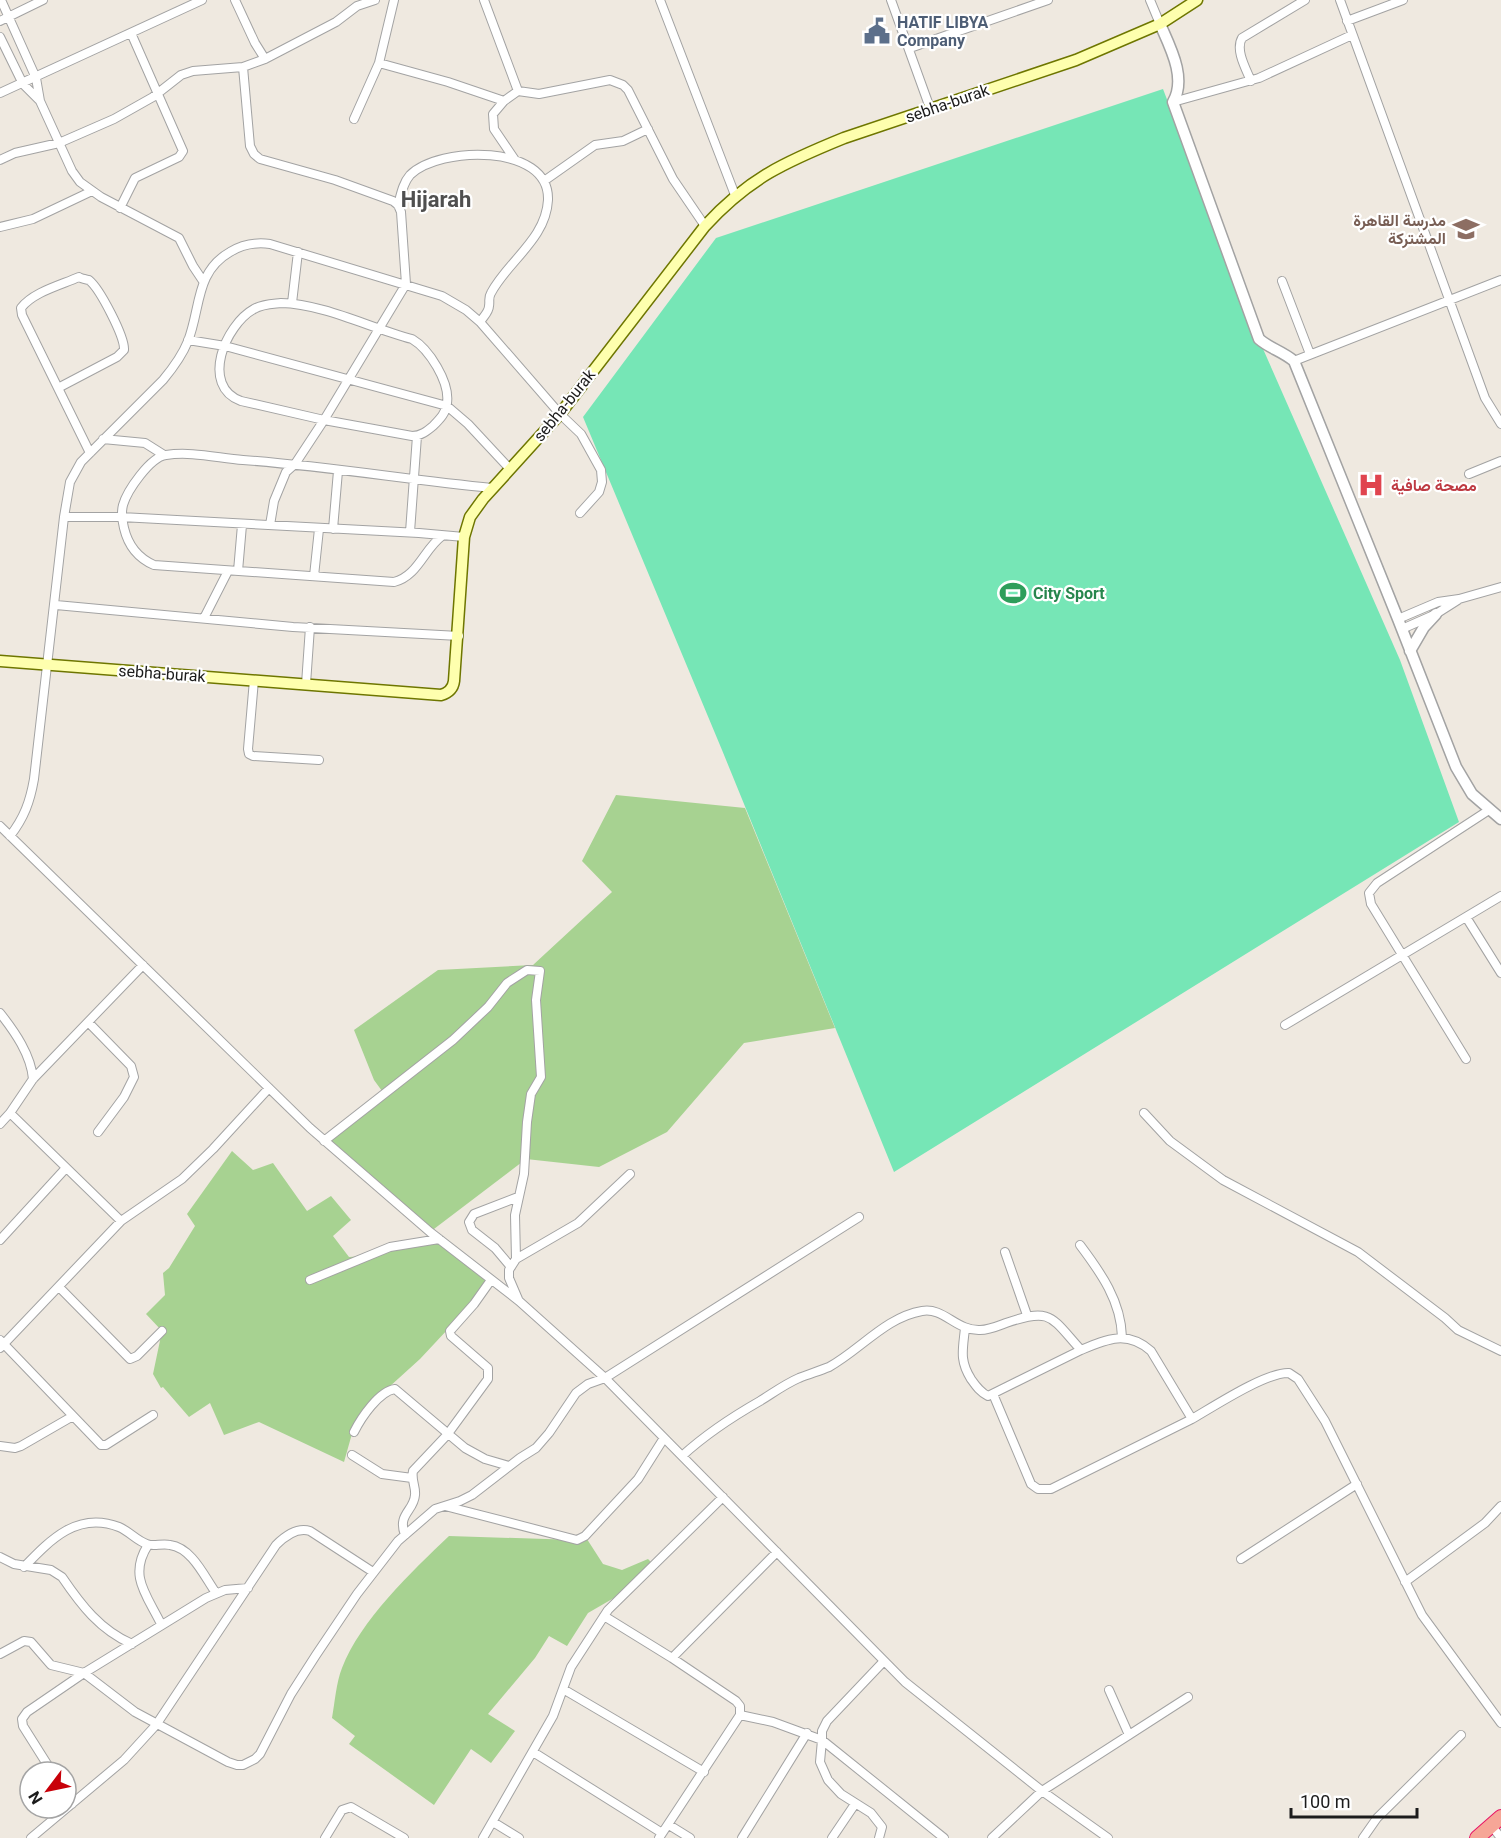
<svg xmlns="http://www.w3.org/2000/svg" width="1501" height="1838" viewBox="0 0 1501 1838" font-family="Roboto,Vazirmatn,sans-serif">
  <rect width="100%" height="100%" fill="#efe9e0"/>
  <!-- forest -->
  <path fill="#a7d291" d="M616,795L745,808L835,1028L744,1043L667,1132L599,1167L526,1159L430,1232L321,1138L382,1091L374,1080L354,1030L438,970L533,965L612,892L582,861Z
    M232,1151L253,1170L273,1163L307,1211L331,1196L351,1220L333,1236L349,1257L365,1256L439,1239L491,1283L420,1359L367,1407L355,1423L344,1462L259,1422L224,1435L210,1403L189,1417L163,1387L161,1388L153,1374L162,1331L146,1314L165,1295L163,1273L169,1268L195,1226L187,1214Z
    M449,1536L577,1540L585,1536L603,1564L622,1570L648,1559L653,1564L626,1591L588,1613L567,1646L549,1636L535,1658L488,1714L515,1731L491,1763L471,1749L434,1805L349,1744L355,1736L332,1718C335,1702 336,1683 342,1668C360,1621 412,1571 449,1536Z"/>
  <!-- pitch -->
  <path fill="#76e6b6" d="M1163,89L1260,342L1400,660L1459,822L894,1172L722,750L583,417L716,238Z"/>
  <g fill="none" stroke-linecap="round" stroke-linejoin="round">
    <!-- minor casing -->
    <g stroke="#a3a3a3" stroke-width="10">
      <path id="minor" d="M1,0L36,78L40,101L72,171L80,182L101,197L179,238L193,266L203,281
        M235,0L255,43L265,59
        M484,0L518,91
        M660,0L735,195
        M891,0L930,108
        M1150,0L1160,24
        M1340,0L1485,398L1501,424
        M0,21L43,0
        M1347,21L1403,0
        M0,37L23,84L39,100
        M910,48L1048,0
        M379,63L448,82L504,101L518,91L539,94L610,80L623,85L628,90L673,179L705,226
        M243,67L250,146L254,154L260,159L335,180L393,201L398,205L401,212L406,284L324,420L295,464L286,472L274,501L270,525
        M1251,81C1246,69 1235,50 1242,38L1305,0
        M0,93L202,0
        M504,101L493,114L494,129L515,160
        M1173,102L1259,78L1352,35
        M354,119L379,63L394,0
        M0,160L15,153L59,143L114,119L153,97L181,75L193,71L243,67L265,59L336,22L357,6L375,0
        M544,181L595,145L623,141L648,129
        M398,205C401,194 403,183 410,175C439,146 550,143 548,200C546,239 508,261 491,293C488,298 490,301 489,306C489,312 483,317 480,322
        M120,208L135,178L179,157L183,151L131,33
        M0,227L33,219L92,191
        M1282,281L1310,354
        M281,303C324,304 370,328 412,339C429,349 450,382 447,403C446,413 440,419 433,426C427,431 421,436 412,436L324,420L241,401C200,386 225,325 254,309C262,304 272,304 281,303Z
        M292,303L298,252
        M188,340L225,346L447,406L468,424L510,469
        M1294,361L1501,280
        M58,388L117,357L124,350C125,337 100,289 89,280C88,280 80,278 79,277C61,285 33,292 21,308L22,315L90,453
        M103,439L145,443L164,455
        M1469,474L1501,461
        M64,517H121L419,533L464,537
        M333,529L338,471
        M410,532L417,436
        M442,536C424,549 418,576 394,582L154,565C138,558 128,545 124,528C122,520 121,513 123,505C127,491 150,457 166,455C191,451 218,458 243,460C326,466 409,480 492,488
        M238,571L242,525
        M314,576L319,529
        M56,605L293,627L459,636
        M204,618L228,571
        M1398,619L1438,602L1459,599L1501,587
        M1402,629L1436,614L1458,600
        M254,680L248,749L249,754L253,756L319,760
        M306,684L310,627
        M0,826L310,1128L430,1232L519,1301L605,1378L905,1682L1042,1791L1108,1838
        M10,836C24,818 30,802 34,779L64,517L70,482L81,462L163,380C173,368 182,356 188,341C201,308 195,272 230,252C243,244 255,242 270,244L442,296L466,310L480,322L560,414L581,434L601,470L602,482L599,492L580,513
        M1466,917L1501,973
        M0,1013C15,1032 31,1055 33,1079
        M88,1022L131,1066L134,1077L124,1097L98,1132
        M1285,1025L1501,896
        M1466,1059L1371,904L1369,893L1377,883L1489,810
        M1144,1113L1170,1141L1223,1180L1358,1252L1445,1318L1458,1330L1501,1351
        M0,1124L10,1113
        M324,1141L453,1040L488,1007L507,983L527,970L540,971L536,1000L541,1077L531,1094L527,1122L524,1174L515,1215L516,1259
        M121,1221L182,1179L213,1149L269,1088
        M0,1240L66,1168
        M1080,1245C1101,1273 1121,1301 1122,1337
        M1005,1252L1027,1315
        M511,1267L495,1248L472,1230L469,1222L474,1214L518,1197
        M310,1280L390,1247L439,1239
        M59,1287L130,1359L137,1356L162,1331
        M518,1299L509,1278V1270L516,1259L578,1223L630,1174
        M965,1328C963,1349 959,1360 971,1379C976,1386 980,1392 988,1396L1081,1350
        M0,1340L101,1445H106L153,1415
        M0,1348L121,1221L10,1113L33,1079L143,965
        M993,1394L1031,1484L1038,1489H1051L1192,1419
        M354,1432C361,1418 379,1391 395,1389L465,1448L485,1459L509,1466
        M0,1446L15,1448L21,1446L73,1416
        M352,1455L382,1474L412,1478
        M682,1456C706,1434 732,1417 760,1401C773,1393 785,1384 799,1378C809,1374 819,1371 829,1367C860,1350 886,1317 922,1311C944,1307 956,1331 980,1330C989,1330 998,1326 1006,1323C1052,1307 1051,1317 1081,1350C1107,1339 1127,1330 1151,1351L1192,1419C1213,1407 1266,1372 1289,1373L1298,1379L1325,1421L1422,1615L1501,1723
        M445,1506L577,1540L585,1536L638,1479L664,1438
        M405,1535C397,1514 414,1511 415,1495C416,1487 411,1480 413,1471L447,1435L488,1379V1368L451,1336L450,1331L474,1304L491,1280
        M148,1545C128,1576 147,1595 161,1624
        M0,1557L14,1564L51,1570L62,1577C81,1605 100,1630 132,1644
        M1241,1559L1357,1484
        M24,1567C51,1539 78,1511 119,1527C129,1531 137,1541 147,1544C153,1547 162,1543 170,1545C192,1548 204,1576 216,1593
        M1405,1582L1485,1523L1501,1506
        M604,1616L672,1658L736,1701L740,1706V1715L659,1838
        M0,1654L24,1641L31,1642L51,1665L84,1673L135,1712L228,1762L237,1765H243L255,1759L260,1754L291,1694L316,1655L357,1594L398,1541L435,1509L460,1501L472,1495L520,1458L536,1448L549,1433L576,1393L588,1384L605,1378L859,1217
        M672,1658L777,1552
        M884,1661L827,1721L822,1731V1740L944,1838
        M563,1689L704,1772
        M1109,1690L1129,1735
        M740,1715L773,1722L822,1740L820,1762L828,1780L841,1794L871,1813L882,1827L879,1838
        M533,1752L662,1833
        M52,1772L23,1726L22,1719L27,1712L84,1673L206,1598L225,1590L248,1588
        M66,1794L72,1804
        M493,1822L519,1838
        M669,1825L690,1838
        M1491,1825L1501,1838
        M31,1838L124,1760L156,1725L276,1545C285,1536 297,1527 310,1531L373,1572
        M325,1838L342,1810L351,1807L404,1838
        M483,1838L553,1716L571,1667L608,1610L723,1497
        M742,1838L807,1733
        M832,1838L855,1804
        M992,1838L1042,1791L1188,1697
        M1363,1838L1377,1818L1461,1735"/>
    </g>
    <!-- tertiary casing -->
    <g stroke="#a3a3a3" stroke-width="13">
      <path id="tertiary" d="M1160,24C1170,47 1187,78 1173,102L1259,339C1269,348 1282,351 1294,361L1398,619L1456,767L1472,794L1501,819
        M1410,651L1424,627L1436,614"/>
    </g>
    <!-- secondary casing -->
    <g stroke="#6e7600" stroke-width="13">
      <path id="secondary" d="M0,661L441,695C448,693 453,689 454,681L464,537L470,517L483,499L560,414L705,226C749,178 785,162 844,138L1076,60L1160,24L1197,0"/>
    </g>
    <!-- trunk casing -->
    <g stroke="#e71365" stroke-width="16">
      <path id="trunk" d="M1477,1838L1501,1817"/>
    </g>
    <!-- minor -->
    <use href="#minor" stroke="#fff" stroke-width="8"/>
    <!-- tertiary -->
    <use href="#tertiary" stroke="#fff" stroke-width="10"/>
    <!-- secondary -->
    <use href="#secondary" stroke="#feffae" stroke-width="10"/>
    <!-- trunk -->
    <use href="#trunk" stroke="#f6a697" stroke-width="14"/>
  </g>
  <!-- icons -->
  <defs>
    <g id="civic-bare" transform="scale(2.07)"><path d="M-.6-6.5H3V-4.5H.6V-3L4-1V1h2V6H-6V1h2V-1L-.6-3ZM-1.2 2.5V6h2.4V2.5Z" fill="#5c6f8a" stroke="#fff" stroke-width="2.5" paint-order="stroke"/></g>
    <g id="school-bare" transform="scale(2.07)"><path d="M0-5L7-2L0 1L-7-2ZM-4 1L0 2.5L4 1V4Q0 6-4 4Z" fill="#8d6e63" stroke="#fff" stroke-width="2.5" paint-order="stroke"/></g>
    <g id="hospital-bare" transform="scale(2.07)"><path d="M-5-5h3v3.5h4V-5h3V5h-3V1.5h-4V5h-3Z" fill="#e0444e" stroke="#fff" stroke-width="2.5" paint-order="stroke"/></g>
    <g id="stadium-bare" transform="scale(2.07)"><path d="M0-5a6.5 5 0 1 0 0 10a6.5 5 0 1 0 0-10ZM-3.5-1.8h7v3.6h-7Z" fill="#2e9e5b" stroke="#fff" stroke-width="2.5" paint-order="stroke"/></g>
  </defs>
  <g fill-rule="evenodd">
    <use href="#civic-bare" x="877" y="31"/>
    <use href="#school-bare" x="1466" y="229"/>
    <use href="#hospital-bare" x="1371" y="485"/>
    <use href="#stadium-bare" x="1013" y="593"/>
  </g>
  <g text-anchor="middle" stroke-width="4.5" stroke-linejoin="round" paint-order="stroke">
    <!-- service labels -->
    <g font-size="16" font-weight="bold" fill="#4e5e75" stroke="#fff" text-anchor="start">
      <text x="897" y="28">HATIF LIBYA<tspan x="897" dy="18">Company</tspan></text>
    </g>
    <!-- street labels -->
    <g font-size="16" fill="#1c1c1c" stroke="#fff">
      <text transform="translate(947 103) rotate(-19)" y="6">sebha-burak</text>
      <text transform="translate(564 405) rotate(-51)" y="6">sebha-burak</text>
      <text transform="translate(162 673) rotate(4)" y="6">sebha-burak</text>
    </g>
    <!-- education labels -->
    <g font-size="16" font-weight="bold" fill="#785e54" stroke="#fff" text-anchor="end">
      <text x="1446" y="226">مدرسة القاهرة<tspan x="1446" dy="18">المشتركة</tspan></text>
    </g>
    <!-- health labels -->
    <g font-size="16" font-weight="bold" fill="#be3a42" stroke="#fff" text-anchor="start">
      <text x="1391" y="491">مصحة صافية</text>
    </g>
    <!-- leisure labels -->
    <g font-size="16" font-weight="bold" fill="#27864d" stroke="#fff" text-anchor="start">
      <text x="1033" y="599">City Sport</text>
    </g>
    <!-- district labels -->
    <g font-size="22" font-weight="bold" fill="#4f4f4f" stroke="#fff">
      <text x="436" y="207">Hijarah</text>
    </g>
  </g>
  <!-- north arrow -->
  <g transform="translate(48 1790) rotate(238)"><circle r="28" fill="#ffffff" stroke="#a4a4a4" stroke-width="1.5"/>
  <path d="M0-4.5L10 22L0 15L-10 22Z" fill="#c80009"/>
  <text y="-9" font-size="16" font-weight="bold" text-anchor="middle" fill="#1c1c1c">N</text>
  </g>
  <!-- scale -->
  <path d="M1291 1808v9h126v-9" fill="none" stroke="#1c1c1c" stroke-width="3"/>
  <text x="1300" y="1808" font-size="18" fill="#1c1c1c" stroke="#ffffff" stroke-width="4.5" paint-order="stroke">100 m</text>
</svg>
